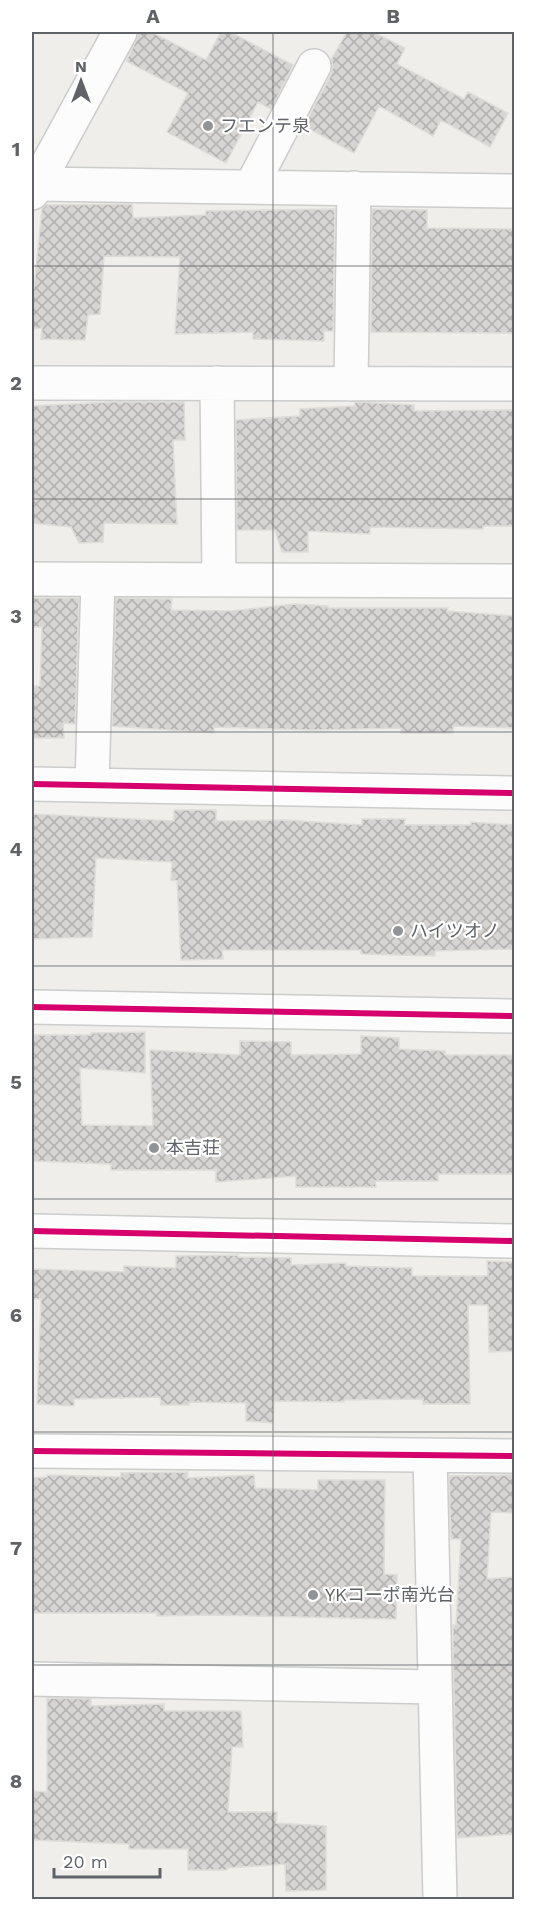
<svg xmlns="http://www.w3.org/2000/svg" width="546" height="1931" viewBox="0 0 546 1931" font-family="'Work Sans','Noto Sans JP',sans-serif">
  <defs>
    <pattern id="building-cross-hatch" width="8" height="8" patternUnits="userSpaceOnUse" patternTransform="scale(1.5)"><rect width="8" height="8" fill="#d6d5d3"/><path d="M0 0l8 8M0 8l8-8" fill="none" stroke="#b1b0af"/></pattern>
  </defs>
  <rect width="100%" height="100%" fill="#efeeea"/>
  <!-- building -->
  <path fill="url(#building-cross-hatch)" stroke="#deddd9" stroke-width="1.5" d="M139,32H151L206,60L221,32H230L293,65L271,109L258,102L226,163L167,132L188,93L126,61L136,41Z
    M347,32H373L405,48L397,64L464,99L468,92L508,113L490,147L441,120L433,136L379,106L354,153L304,126L331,75L333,66L331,60Z
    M132,204L133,218L206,215V211L335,209L333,331H324V341L253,339V332L175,334L180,257L104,256L100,314L88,315L85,340L41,339L42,328L32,329V288H34L42,209L46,205Z
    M372,209L427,210V228L514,229V333L371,332Z
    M111,402H184L185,440H173L177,524L104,523L103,542L79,543L71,527L32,523V406Z
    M355,402L414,405V411L514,410V526H483V529L370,527V534L308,531V552H282L275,530H237L236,420L300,416V409L355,406Z
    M32,598H79L75,724L63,723L64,738H32V686H40L42,627H32Z
    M116,598L172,599L171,610L231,611L295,604L328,606V608H448L447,611L514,616V728L453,726V733H401V728L312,730L214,727V733L112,726Z
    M174,810H216V821L285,820L362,825V819H405L404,825H471V822L514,825V949L435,951V956L361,954V950H222L223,959L181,960L177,881L171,880L172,862L96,858L92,937L32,939V814L174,821Z
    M145,1032V1073L80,1068L82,1125L153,1126L150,1050L240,1055V1041L291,1042V1055L361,1054V1036L399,1038V1049L445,1051V1055H514V1174H438V1181H375L376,1187H296V1176L216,1182V1170H111V1164L32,1161V1035H91V1033Z
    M238,1255V1257L291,1258V1265L346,1263V1266L412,1268V1276H488L487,1261L514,1262V1351L489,1352L488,1305H468L470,1404H423V1399L344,1400V1402L274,1401L273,1423L246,1421V1403L189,1402V1405H161L160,1397L74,1399V1406L37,1404L41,1299H32V1269L124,1272V1266L176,1268V1256Z
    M188,1472L187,1478L254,1475L255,1488L318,1490V1480H385L384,1574L397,1575L396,1619L213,1615L157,1616V1613H32V1478L47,1477V1475L121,1477V1473Z
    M514,1475V1513L491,1512L487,1579L514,1577V1834L457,1838L453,1641V1625H456L461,1539H451L449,1476Z
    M47,1698L91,1699V1706L164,1704V1711H241L243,1747H232L228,1812H277L276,1823L326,1826V1890L286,1891L285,1864L227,1868V1870H188V1849H129V1844L32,1840V1791L47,1792Z"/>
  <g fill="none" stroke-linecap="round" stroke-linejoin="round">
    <!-- street casing -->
    <g stroke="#cbcccc" stroke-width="36">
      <path id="street" d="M37,184L514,191
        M251,187L314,66
        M32,193L120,32
        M32,383L514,384
        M217,383L219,580
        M351,384L354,188
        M32,579L514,581
        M32,784L514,793
        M92,785L98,580
        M32,1007L514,1016
        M32,1231L514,1241
        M32,1451L514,1456
        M430,1455L440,1900
        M32,1679L435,1687"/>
    </g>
    <!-- street -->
    <use href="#street" stroke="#fdfcfc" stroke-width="33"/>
    <!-- cycleway casing -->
    <g stroke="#fff" stroke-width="10">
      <path id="cycleway" d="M32,784L514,793
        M32,1007L514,1016
        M32,1231L514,1241
        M32,1451L514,1456"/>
    </g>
    <!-- cycleway -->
    <use href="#cycleway" stroke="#d6006c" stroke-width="6"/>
  </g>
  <!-- grid -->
  <path fill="none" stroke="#5f6368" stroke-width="1.5" stroke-opacity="0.55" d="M273,32V1900M32,266H514M32,499H514M32,732H514M32,966H514M32,1199H514M32,1432H514M32,1665H514"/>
  <!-- markers -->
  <g fill="#919496" stroke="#fff" stroke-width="2">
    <circle cx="208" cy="126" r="6"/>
    <circle cx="398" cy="931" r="6"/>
    <circle cx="154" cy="1148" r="6"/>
    <circle cx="313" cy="1595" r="6"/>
  </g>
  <g text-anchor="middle" stroke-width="4.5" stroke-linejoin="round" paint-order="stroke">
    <!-- poi labels -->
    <g font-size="18" fill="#5f6368" stroke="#fff" text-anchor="start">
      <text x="220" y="132">フエンテ泉</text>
      <text x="410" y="937">ハイツオノ</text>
      <text x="166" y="1154">本吉荘</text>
      <text x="325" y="1601">YKコーポ南光台</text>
    </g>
  </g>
  <!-- border -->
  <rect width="546" height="1931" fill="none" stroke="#ffffff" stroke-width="66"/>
  <!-- north arrow -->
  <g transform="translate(81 81)" stroke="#ffffff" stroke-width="4.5" paint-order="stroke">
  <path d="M0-4.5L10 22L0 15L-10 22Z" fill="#5f6368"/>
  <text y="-9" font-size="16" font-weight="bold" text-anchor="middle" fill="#5f6368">N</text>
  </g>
  <!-- scale -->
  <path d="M54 1868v9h106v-9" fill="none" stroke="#5f6368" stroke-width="3"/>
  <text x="63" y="1868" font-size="18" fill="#5f6368" stroke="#ffffff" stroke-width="4.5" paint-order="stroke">20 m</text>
  <rect x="33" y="33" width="480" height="1865" fill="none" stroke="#5f6368" stroke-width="2"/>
  <g font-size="20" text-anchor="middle" font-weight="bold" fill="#5f6368">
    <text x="153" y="23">A</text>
    <text x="393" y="23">B</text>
    <text x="16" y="156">1</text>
    <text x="16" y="390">2</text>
    <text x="16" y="623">3</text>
    <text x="16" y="856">4</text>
    <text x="16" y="1089">5</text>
    <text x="16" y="1322">6</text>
    <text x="16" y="1555">7</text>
    <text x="16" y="1788">8</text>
  </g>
</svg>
